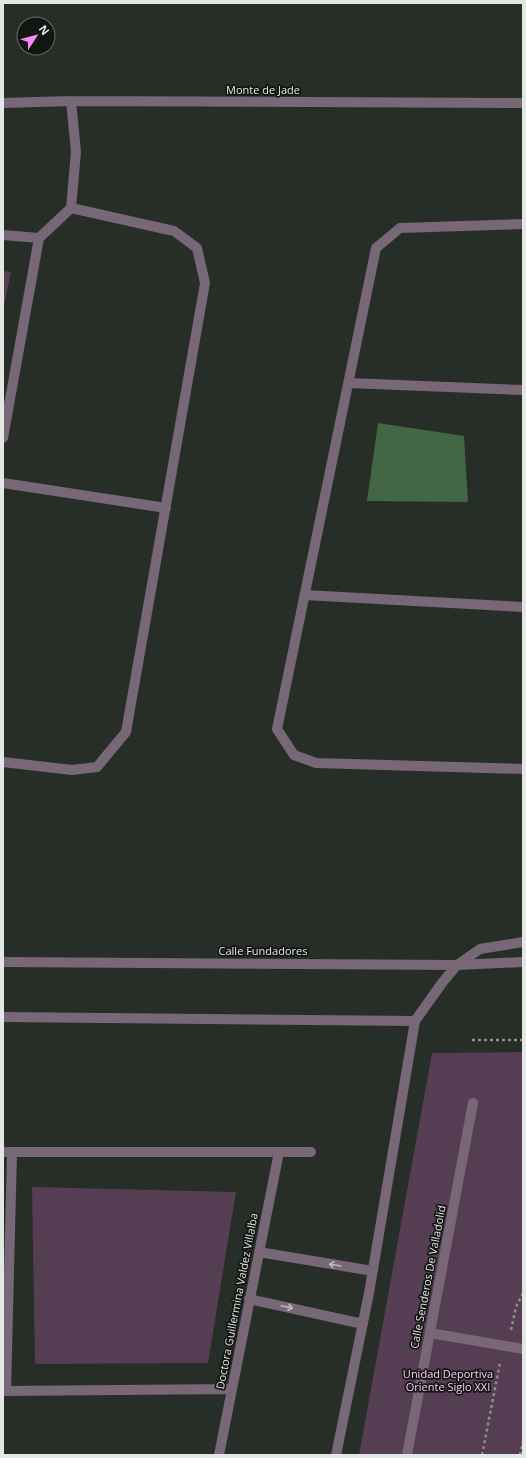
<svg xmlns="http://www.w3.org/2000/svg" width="526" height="1458" viewBox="0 0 526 1458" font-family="'Open Sans',sans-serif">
  <rect width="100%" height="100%" fill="#272e28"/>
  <!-- green -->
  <path fill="#553d53" d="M3,271L11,272L3,311Z
    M523,1052V1455H359L432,1053Z
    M32,1187L236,1192L208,1363L35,1364Z"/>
  <!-- water -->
  <path fill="#436644" d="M378,423L464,436L468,502L367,501Z"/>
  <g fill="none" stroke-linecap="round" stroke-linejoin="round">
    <!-- path -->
    <path stroke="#898e89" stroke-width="2.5" stroke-dasharray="3 3" stroke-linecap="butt" d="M472,1040H523
      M511,1330L516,1307L523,1293
      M482,1455L500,1363
      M520,1455L523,1441"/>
    <!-- lane -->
    <path stroke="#786776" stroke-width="10" d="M430,1333L523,1349
      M407,1455L473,1103"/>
    <!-- street -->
    <path stroke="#786776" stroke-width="10" d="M3,103L71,101L523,103
      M523,224L400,228L376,248L277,729L294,755L316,763L523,769
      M3,235L39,238
      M349,383L523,390
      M3,438L39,238L71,208L76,152L71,101
      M3,483L166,508
      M305,595L523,607
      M3,762L72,770L97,767L126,732L205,283L197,248L174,231L71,208
      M3,962L457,965L523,962
      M3,1017L415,1021
      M3,1152H311
      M259,1252L373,1271
      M249,1299L363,1324
      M3,1391L232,1389
      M6,1391L12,1152
      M219,1455L279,1152
      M336,1455L369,1293L415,1021L442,983L457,965L480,949L523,942"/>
  </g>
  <!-- one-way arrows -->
  <defs><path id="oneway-shaft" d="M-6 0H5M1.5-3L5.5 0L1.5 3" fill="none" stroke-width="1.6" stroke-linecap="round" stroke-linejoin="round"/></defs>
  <g stroke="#bebbbe">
    <use href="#oneway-shaft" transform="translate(335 1265) rotate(-171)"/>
    <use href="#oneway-shaft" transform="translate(287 1307) rotate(12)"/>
  </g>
  <g text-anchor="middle" stroke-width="3.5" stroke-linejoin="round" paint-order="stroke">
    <!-- street labels -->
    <g font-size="11" fill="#e4e8e4" stroke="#121512">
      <text x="263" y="94">Monte de Jade</text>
      <text x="263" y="955">Calle Fundadores</text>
      <text transform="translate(428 1277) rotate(-79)" y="4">Calle Senderos De Valladolid</text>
      <text transform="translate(237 1301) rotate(-79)" y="4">Doctora Guillermina Valdez Villalba</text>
    </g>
    <!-- park labels -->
    <g font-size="11" fill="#fdccf8" stroke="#121512">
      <text x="448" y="1378">Unidad Deportiva<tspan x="448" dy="13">Oriente Siglo XXI</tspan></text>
    </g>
  </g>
  <!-- border -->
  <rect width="526" height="1458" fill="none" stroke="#e4e8e4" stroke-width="8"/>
  <!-- north arrow -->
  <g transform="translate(36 36) rotate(54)"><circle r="19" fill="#121512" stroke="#666966"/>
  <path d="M0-3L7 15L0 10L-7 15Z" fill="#f589ee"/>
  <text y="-6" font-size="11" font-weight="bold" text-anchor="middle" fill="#e4e8e4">N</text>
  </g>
</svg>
